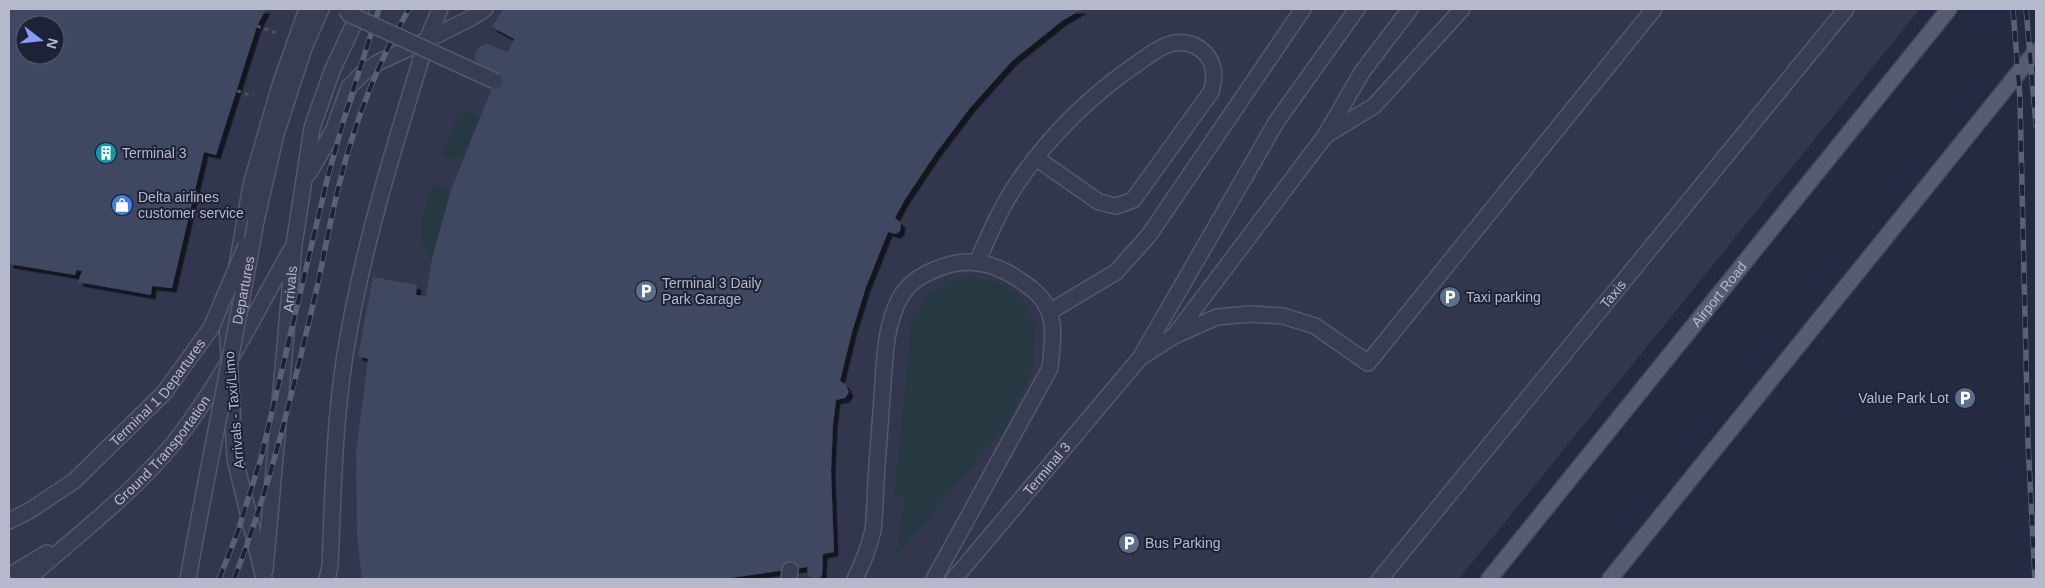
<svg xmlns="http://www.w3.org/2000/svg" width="2045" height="588" viewBox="0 0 2045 588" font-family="Helvetica,sans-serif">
  <defs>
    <filter id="shadow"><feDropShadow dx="4.5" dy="4.5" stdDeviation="0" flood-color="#0009"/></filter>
  </defs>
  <rect width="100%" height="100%" fill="#242a41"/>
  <!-- airport -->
  <path fill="#32374e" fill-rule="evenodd" d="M9,9H1920L1459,579H9ZM25,25H55V55H25Z"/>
  <!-- green -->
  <path fill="#263942" d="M460,110L479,116L462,160L442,156Z
    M432,185L451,190L432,259C410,238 425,210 432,185Z
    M975,277L999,283L1014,291L1025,303L1035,324L1033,369L1007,425L895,557L905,496L894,495L912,318L926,298L948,281Z"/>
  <!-- building -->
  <path fill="#404761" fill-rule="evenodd" filter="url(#shadow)" d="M9,9H266L257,26L216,155L204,152L172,288L152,286L151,295L78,282L82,271L77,270L75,275L9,264ZM25,25H55V55H25Z
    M503,9H1082L1062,21L1012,61L970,108L936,153L904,201L895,218L901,223L900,231L896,234L888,232L866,287L852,332L840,381L845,384L849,392L845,398L836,400L833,425L831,470L834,552L823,554L822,576L817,579L810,577L807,572L808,567L723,579H362L357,535L356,453L368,359L358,356L373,277L417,285L416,295L426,296L432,259L451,190L495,81L479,66L475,59L476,51L481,46L488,44L508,52L514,39L492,27Z"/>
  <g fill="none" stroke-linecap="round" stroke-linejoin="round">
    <!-- minor casing -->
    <g stroke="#53586b" stroke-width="18">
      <g id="minor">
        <path d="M1326,135L1374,106L1462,9"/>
        <path d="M309,173L333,131L349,87L364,72L379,62L427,40L440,9"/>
        <path d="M256,221L276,134L304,48L321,9"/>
        <path d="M977,263C988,236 1001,207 1018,182C1050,135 1091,95 1138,63C1149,55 1161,46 1174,43C1186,41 1197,45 1205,53C1216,65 1215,78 1211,92L1133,200L1116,206L1099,202L1036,158"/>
        <path d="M1051,311L1116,272L1149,235L1303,9"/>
        <path d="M1174,336L1217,317L1250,314L1283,316L1315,326L1368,363L1654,9"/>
        <path d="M1143,356L1174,336L1325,136L1362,72L1410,9"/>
        <path d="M9,521L29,511L74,481"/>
        <path id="s1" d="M265,570L294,245L312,128L332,71L361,9"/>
        <path d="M9,576L47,553"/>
        <path id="s2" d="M28,579C78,534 135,492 177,439C222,381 255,314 291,250"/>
        <path d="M264,579L235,459L227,323L251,185L280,85L307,9"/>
        <path d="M327,579L330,566C333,496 334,425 345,355C362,248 395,144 427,40L471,18L485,9"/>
        <path d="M789,579L790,570"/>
        <path d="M855,579C863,563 869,547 873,530C875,514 875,497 876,481C878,448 881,415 883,382C885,355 886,323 900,298C910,279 933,269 952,264C982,257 1010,271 1032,289C1059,310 1053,339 1050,368L934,579"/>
        <path id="s3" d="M954,579L1140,358L1277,121L1357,9"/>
        <path id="s4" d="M1380,579L1846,9"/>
      </g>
    </g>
    <!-- major casing -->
    <g stroke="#42465a" stroke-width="18">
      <g id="major">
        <path id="s5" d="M1489,579L1949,9"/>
        <path d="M1610,579L2036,51"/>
      </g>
    </g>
    <!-- path -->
    <path stroke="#44565f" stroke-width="3" stroke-dasharray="4 4" stroke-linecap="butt" d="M257,26L276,33
      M237,91L253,96"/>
    <!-- minor -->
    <use href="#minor" stroke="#393d51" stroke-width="15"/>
    <!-- major -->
    <use href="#major" stroke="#575c71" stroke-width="15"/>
    <!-- rail casing -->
    <g stroke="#5a6078" stroke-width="5.5">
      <path id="rail" d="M2013,9L2020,99L2028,443L2035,579
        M2026,9L2036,125
        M219,579L237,534L261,458L328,176L346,112L379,9
        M234,579C271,486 293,389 316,292C324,255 331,217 340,181C355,121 378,62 409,9"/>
    </g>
    <!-- rail -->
    <use href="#rail" stroke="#1d2236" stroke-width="4" stroke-dasharray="11" stroke-linecap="butt"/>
    <!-- minor-bridge casing -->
    <g stroke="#53586b" stroke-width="18" stroke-linecap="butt">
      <g id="minor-bridge">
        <path d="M346,9L349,14L495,81"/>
        <path id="s6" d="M74,481L164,393L211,328L246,246"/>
        <path id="s7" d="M188,579C209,460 235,341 256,221"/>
      </g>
    </g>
    <!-- minor-bridge -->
    <use href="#minor-bridge" stroke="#393d51" stroke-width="15"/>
  </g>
  <!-- icons -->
  <defs>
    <g id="building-disc" transform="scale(1.125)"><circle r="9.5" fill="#0f9aa8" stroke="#1d2236"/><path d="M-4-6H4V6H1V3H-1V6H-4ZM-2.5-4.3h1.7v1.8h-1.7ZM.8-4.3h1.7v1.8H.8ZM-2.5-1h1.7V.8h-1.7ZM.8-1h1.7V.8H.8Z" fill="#fff"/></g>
    <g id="shop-disc" transform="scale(1.125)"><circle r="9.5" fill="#3f7fe0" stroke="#1d2236"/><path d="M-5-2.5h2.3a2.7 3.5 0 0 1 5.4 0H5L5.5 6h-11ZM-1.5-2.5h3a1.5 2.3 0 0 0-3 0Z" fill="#fff"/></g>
    <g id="parking-disc" transform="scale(1.125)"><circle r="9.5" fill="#5c6f8a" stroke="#1d2236"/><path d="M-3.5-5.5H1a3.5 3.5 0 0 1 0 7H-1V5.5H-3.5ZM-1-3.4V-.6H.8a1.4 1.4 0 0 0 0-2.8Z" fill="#fff"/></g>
  </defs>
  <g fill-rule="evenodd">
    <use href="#building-disc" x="106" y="153"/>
    <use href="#shop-disc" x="122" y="205"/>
    <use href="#parking-disc" x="646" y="291"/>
    <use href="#parking-disc" x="1450" y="297"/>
    <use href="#parking-disc" x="1965" y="398"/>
    <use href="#parking-disc" x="1129" y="543"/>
  </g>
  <g text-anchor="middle" stroke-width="4" stroke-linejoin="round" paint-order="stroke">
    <!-- poi labels -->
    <g font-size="14" fill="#b5b9cb" stroke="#1d2236" text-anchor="start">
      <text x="122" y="158">Terminal 3</text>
      <text x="138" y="202">Delta airlines<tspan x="138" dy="16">customer service</tspan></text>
      <text x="662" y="288">Terminal 3 Daily<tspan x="662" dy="16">Park Garage</tspan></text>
      <text x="1466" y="302">Taxi parking</text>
      <text x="1949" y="403" text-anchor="end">Value Park Lot</text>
      <text x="1145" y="548">Bus Parking</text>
    </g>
    <!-- street labels -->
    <g font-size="14" fill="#b5b9cb" stroke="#1d2236">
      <text dy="5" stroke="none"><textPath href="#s1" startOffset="282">Arrivals</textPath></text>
      <text dy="5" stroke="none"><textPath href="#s7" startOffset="294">Departures</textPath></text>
      <text dy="5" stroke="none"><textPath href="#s4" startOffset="368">Taxis</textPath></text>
      <text dy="5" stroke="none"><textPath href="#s5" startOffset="366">Airport Road</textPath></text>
      <text dy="5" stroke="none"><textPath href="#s6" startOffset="122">Terminal 1 Departures</textPath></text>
      <text transform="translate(234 410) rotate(-95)" y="5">Arrivals - Taxi/Limo</text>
      <text dy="5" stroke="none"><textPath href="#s2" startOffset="186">Ground Transportation</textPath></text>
      <text dy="5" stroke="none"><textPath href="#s3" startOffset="144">Terminal 3</textPath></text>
    </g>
  </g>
  <!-- border -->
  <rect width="2045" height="588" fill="none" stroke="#b5b9cb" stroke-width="20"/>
  <!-- north arrow -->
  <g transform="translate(40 40) rotate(106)"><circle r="24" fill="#1d2236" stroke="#5a5e72"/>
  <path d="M0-4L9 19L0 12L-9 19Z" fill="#899bfd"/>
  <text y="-8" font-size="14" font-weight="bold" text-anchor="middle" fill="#b5b9cb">N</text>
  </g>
</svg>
